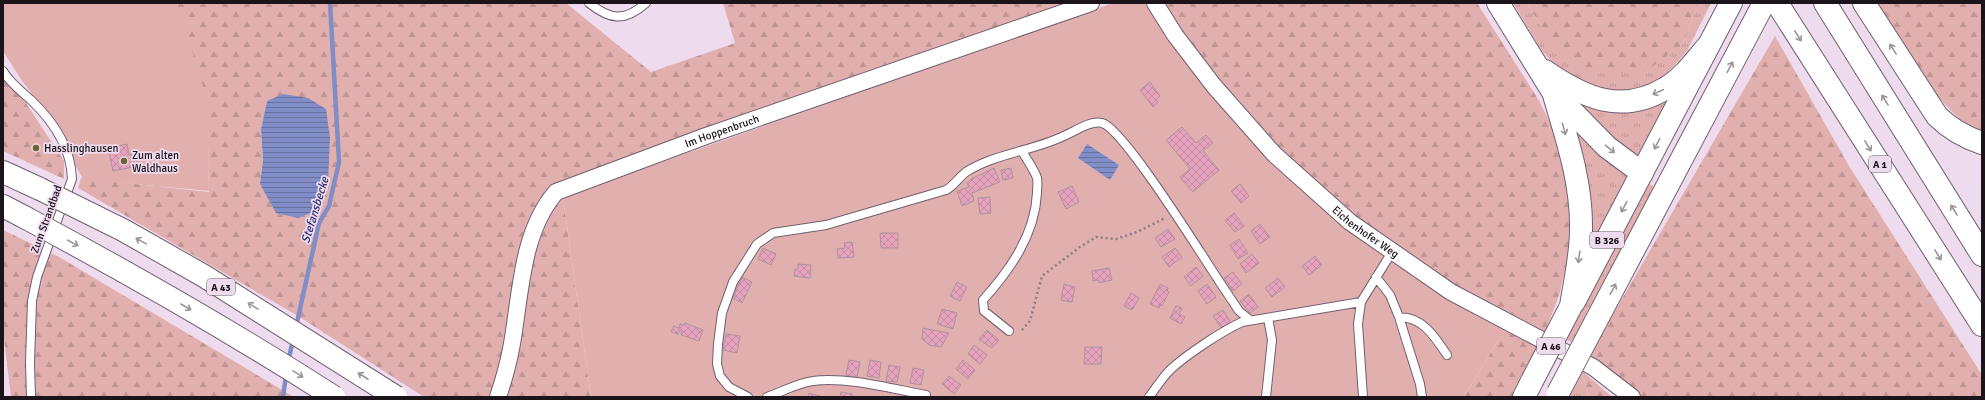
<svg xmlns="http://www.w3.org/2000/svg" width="1985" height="400" viewBox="0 0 1985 400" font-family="Signika,sans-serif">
  <defs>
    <pattern id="grass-tufts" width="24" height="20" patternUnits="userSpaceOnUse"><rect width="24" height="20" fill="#e1b0ae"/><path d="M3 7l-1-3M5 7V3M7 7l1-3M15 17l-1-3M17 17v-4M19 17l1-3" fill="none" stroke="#c09695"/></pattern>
    <pattern id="forest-firs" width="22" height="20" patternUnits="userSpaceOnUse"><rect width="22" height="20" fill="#e1b0ae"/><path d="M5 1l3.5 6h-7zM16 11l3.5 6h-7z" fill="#c09695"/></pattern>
    <pattern id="water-rules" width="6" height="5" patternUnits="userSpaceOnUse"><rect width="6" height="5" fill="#808dc6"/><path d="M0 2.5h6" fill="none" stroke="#6872a0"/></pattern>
    <pattern id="building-cross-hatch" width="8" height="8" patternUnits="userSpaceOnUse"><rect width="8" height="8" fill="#e6a3be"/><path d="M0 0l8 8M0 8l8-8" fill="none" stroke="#c58ba3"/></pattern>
  </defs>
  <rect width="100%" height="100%" fill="#efdbee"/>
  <!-- grass -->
  <path fill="url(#grass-tufts)" d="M1513,3H1527L1542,28L1683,44L1698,3H1711L1687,51L1665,76L1646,87L1618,93L1567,78L1542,51Z
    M1672,92L1636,162L1623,154L1572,95Z
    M1566,114L1631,173L1591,249Z
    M1647,183L1655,187L1574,343L1565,339Z
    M1581,370L1589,397H1568Z"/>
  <!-- forest -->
  <path fill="url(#forest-firs)" fill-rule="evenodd" d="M177,3H566L651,72L735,43L723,3H1073L644,150L555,186L540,199L563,197L591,397H424L298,316L78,188L81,178L209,192L208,143ZM267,101L330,138L328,160L260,184L263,160L261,129Z
    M1162,3H1477L1538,99L1554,130L1574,215L1569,253L1560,292L1545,333C1511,316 1476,299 1444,278C1331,208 1235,114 1162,3Z
    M1527,3H1698L1683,44L1645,72L1614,73L1576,66L1542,28Z
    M1876,3H1982V131C1943,121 1898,37 1876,3Z
    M1775,36L1849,166L1982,375V397H1640L1588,357Z
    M3,68L64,161V179L3,151Z
    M3,230L59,257L294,397H11L3,330Z
    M1505,329L1538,347L1512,397H1464Z
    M1581,370L1612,397H1589Z"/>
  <!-- park -->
  <path fill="#e1b0ae" d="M3,3H177L207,99L209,191L83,179L44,109L22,81L3,51Z
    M1113,3L1147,4L1269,157L1505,329L1464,397H591L563,197Z"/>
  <!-- water -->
  <path fill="url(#water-rules)" d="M283,94L308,98L326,109L330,138L328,184L313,212L298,218L276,213L260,184L263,160L261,129L267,101Z
    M1087,144L1119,165L1110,180L1078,158Z"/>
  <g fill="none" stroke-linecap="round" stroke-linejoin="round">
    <!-- stream -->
    <path stroke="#808dc6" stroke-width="4.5" d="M296,327L319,223L329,206L339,162L330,3
      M288,362L293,340
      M283,397L286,375"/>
  </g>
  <!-- building -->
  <path fill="url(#building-cross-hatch)" stroke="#ad949d" d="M1150,82L1160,96L1156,100L1158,102L1153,107L1140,90Z
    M1182,127L1196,143L1206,135L1213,143L1203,151L1219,170L1193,192L1180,177L1190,169L1166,140Z
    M127,144L129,155L135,154L138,166L113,171L108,148Z
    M994,168L1000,182L972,193L974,201L962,206L957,191L969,187L967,183L971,179Z
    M1011,168L1013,178L1003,180L1001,170Z
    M1240,184L1249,196L1241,203L1231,191Z
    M1072,186L1079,202L1066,209L1058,192Z
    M990,197L991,213L980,214L978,198Z
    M1234,213L1244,226L1235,232L1225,220Z
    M1260,224L1270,237L1260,244L1251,231Z
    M1168,229L1175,239L1161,247L1155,238Z
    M880,233H898V248H881Z
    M1239,239L1248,253L1238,259L1230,245Z
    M852,242L854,257L838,258L837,249L845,248L844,243Z
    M763,248L776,254L771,265L758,259Z
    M1175,248L1182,257L1169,267L1162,257Z
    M1252,254L1259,263L1246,273L1240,264Z
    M1315,256L1322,265L1309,275L1302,266Z
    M798,264L811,265L810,278L794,276L795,269H798Z
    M1196,267L1203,276L1191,286L1184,277Z
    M1109,268L1112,280L1099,283V280L1093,281L1092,271Z
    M1233,272L1242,284L1233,291L1224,278Z
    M742,277L752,282L742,303L733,298Z
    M1278,278L1285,287L1272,297L1265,288Z
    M957,282L967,287L960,301L950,296Z
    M1064,284L1075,287L1072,302L1061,300Z
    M1160,284L1168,288L1167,291L1169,292L1162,306L1160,305L1159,308L1150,304Z
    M1207,284L1216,297L1207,304L1198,291Z
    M1131,293L1139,298L1132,310L1124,306Z
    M1249,294L1258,307L1250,313L1240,301Z
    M1176,306L1182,308L1179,314L1185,317L1181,324L1170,318Z
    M942,309L957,313L953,329L937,324Z
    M1223,310L1231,323L1222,329L1213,316Z
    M685,323L703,330L699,341L681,335L682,332L680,330L678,334L671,332L674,326L679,328L680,324L684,325Z
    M923,328L949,333L941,347L929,345L922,339Z
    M987,330L999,340L992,348L979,339Z
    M726,334L740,336L737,353L723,350Z
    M974,345L987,355L980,364L968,354Z
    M1085,347H1102L1101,364H1084Z
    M849,360L860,362L857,378L846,375Z
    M870,360L881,362L879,378L867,376Z
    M963,360L975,370L968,379L956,369Z
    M889,365L900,367L897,382L886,381Z
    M913,368L924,370L921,385L910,383Z
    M949,376L961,385L954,394L942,384Z
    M841,392L852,394V397H840Z
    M809,393L820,396L819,397H808Z"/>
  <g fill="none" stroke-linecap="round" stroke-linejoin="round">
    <!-- service casing -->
    <g stroke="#716070" stroke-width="10">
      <path id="service" d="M589,3C610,20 625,22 646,3
        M3,71C10,83 21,91 31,100C53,121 71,147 72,179L37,277L32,301L30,363L31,397
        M1376,277L1390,295L1399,317L1420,384L1422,397
        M1399,317C1423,317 1435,337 1447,355
        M1009,331L984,311L983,300C1010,270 1035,235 1037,193C1037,189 1038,182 1037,178C1034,169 1027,160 1022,151
        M748,397L729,387L720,376L717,364L718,344L722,313L733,282L757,244L773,233L826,225L946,190C955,185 959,177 966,172C996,153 1034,151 1066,135C1075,131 1091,120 1102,123C1124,128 1209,267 1227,293L1239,311L1250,320
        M767,397C782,392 797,383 813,381C845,376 893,389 926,395
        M1149,397C1156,388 1162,378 1170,370C1186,355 1222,331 1242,322L1361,302
        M1266,397L1272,340L1268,318
        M1363,397L1358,324L1361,302L1392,252"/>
    </g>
    <!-- minor casing -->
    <g stroke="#716070" stroke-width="18">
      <g id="minor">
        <path id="s1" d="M1155,3L1175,35L1214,86L1274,154L1350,222L1451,292L1593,367L1632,397"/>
        <path id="s2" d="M498,397C503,382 508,365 511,349C521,297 520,234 556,192L706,136L1091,3"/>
      </g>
    </g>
    <!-- primary casing -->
    <g stroke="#716070" stroke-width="24">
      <path id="primary" d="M1574,302L1731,3
        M1595,323L1764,3
        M1524,397L1532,381"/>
    </g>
    <!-- motorway casing -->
    <g stroke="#716070" stroke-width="24">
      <path id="motorway" d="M1498,3L1553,92L1607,147L1642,173
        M1777,3L1982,325
        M1825,3L1982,255
        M1864,3L1937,116C1950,129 1964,137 1982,143
        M1545,71C1584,98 1622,115 1666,88C1682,79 1695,61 1707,47
        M1554,95C1567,139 1582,183 1581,230C1581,255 1575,281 1571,306
        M3,172L40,189
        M3,206L26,218"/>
    </g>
    <!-- path -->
    <path stroke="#8a7c89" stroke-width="2.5" stroke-dasharray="2 3" stroke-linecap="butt" d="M1022,330L1030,321L1042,276L1080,247L1096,237L1116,239L1137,232L1165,218"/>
    <!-- service -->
    <use href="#service" stroke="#fff" stroke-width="8"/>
    <!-- minor -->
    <use href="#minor" stroke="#fff" stroke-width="16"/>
    <!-- primary -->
    <use href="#primary" stroke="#fff" stroke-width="22"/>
    <!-- motorway -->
    <use href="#motorway" stroke="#fff" stroke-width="22"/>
    <!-- primary-bridge casing -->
    <g stroke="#716070" stroke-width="24" stroke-linecap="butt">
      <path id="primary-bridge" d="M1532,381L1569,310"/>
    </g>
    <!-- motorway-bridge casing -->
    <g stroke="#716070" stroke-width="24" stroke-linecap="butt">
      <path id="motorway-bridge" d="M40,189L123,230L204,276L396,397
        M26,218C131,274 234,333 334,397
        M1558,393L1595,323"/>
    </g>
    <!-- primary-bridge -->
    <use href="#primary-bridge" stroke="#fff" stroke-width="22"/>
    <!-- motorway-bridge -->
    <use href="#motorway-bridge" stroke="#fff" stroke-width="22"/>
  </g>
  <!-- one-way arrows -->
  <defs><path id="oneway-shaft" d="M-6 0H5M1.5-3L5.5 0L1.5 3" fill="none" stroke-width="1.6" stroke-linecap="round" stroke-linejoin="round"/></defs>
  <g stroke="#989598">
    <use href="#oneway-shaft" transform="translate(1798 36) rotate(58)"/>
    <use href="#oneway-shaft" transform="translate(1893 49) rotate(-122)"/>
    <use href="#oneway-shaft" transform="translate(1730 67) rotate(-62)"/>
    <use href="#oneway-shaft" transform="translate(1658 92) rotate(155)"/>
    <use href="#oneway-shaft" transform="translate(1885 100) rotate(-122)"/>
    <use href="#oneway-shaft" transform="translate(1564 129) rotate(74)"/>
    <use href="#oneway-shaft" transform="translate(1657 144) rotate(118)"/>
    <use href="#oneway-shaft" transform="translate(1868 146) rotate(58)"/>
    <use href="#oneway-shaft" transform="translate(1610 149) rotate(40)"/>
    <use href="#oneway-shaft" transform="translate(1624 207) rotate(118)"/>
    <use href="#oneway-shaft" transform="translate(1954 210) rotate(-122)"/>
    <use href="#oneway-shaft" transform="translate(141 241) rotate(-151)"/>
    <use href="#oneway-shaft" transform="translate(73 243) rotate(28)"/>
    <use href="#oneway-shaft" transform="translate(1938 255) rotate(58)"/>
    <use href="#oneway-shaft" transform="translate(1579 257) rotate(98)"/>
    <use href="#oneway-shaft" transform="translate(1613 289) rotate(-62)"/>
    <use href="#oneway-shaft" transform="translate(253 306) rotate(-148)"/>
    <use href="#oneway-shaft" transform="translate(186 307) rotate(30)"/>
    <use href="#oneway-shaft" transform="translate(298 374) rotate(32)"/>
    <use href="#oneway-shaft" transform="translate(363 376) rotate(-147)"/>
  </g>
  <!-- markers -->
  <g fill="#6c6330" stroke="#efdbee" stroke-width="1.5">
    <circle cx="36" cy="148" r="4"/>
    <circle cx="124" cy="161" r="4"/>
  </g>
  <g text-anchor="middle" stroke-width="3.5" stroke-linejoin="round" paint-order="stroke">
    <!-- shield labels -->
    <g fill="#efdbee" stroke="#5b505a" stroke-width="1">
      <rect x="1869" y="156" width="22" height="16" rx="3"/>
      <rect x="1590" y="232" width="34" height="16" rx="3"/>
      <rect x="207" y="279" width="28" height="16" rx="3"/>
      <rect x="1537" y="338" width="28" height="16" rx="3"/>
    </g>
    <g font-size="10" font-weight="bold" fill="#1b141a">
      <text x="1880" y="168">A 1</text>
      <text x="1607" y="244">B 326</text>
      <text x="221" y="291">A 43</text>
      <text x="1551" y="350">A 46</text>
    </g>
    <!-- street labels -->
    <g font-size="11" fill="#1b141a" stroke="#efdbee">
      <text dy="4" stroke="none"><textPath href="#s2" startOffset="392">Im Hoppenbruch</textPath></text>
      <text transform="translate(46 219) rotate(-70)" y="4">Zum Strandbad</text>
      <text dy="4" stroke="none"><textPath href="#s1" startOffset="313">Eichenhofer Weg</textPath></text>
    </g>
    <!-- poi labels -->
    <g font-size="11" fill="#1b141a" stroke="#efdbee" text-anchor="start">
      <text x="44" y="152">Hasslinghausen</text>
      <text x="132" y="159">Zum alten<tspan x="132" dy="13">Waldhaus</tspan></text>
    </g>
    <!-- water labels -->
    <g font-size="12" font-style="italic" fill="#2b3276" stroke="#efdbee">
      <text transform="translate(315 210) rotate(-73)" y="4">Stefansbecke</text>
    </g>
  </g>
  <!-- border -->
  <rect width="1985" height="400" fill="none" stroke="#1b141a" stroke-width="8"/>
</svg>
